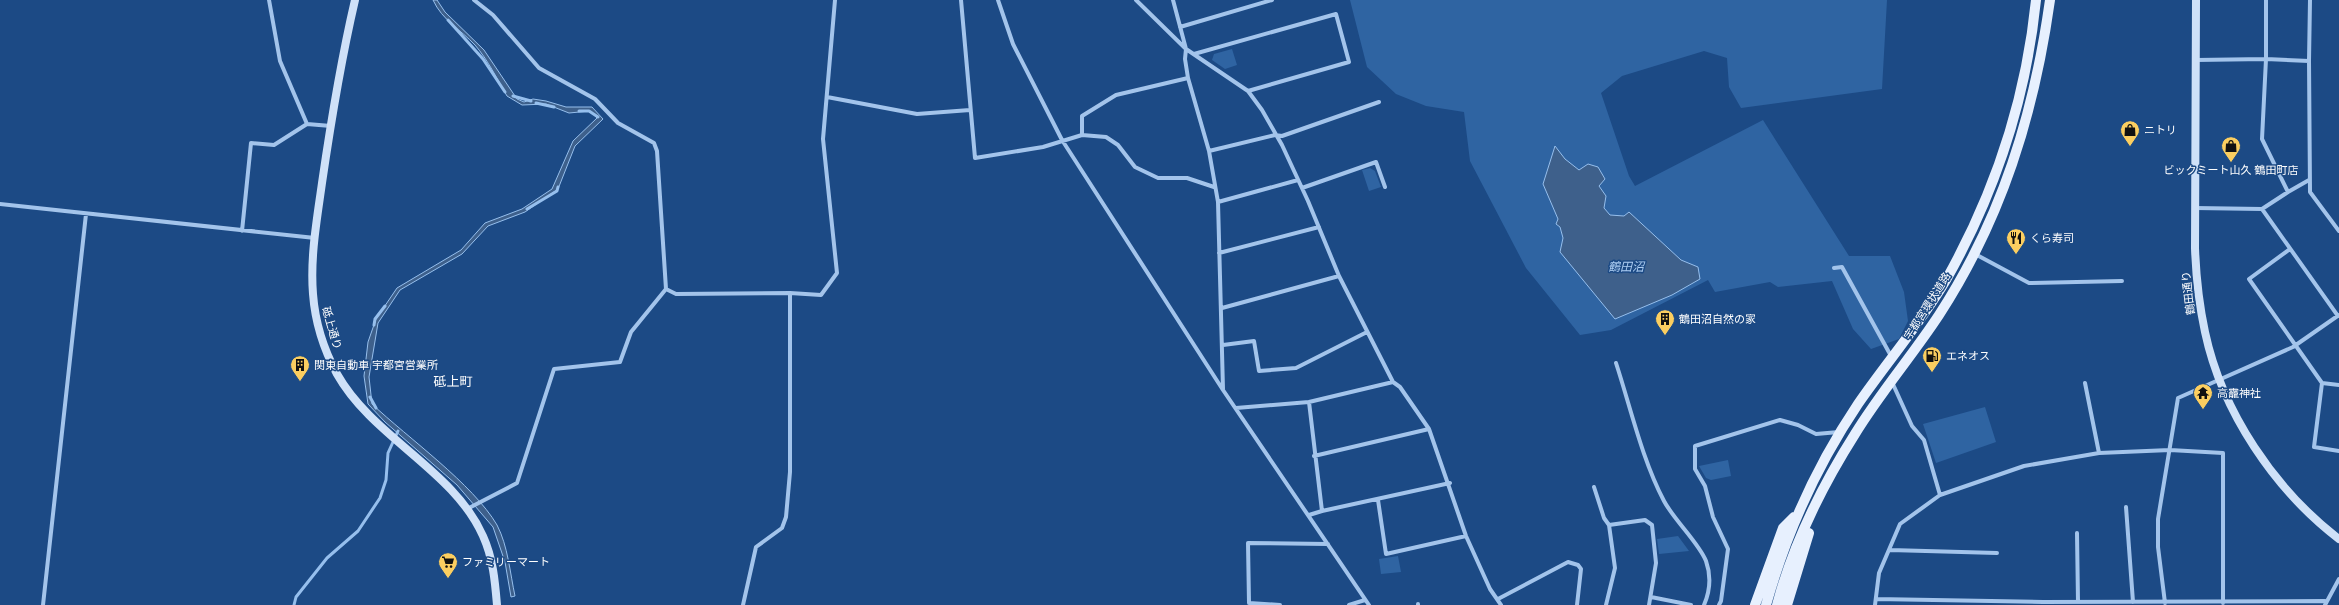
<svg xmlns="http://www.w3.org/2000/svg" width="2339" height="605" viewBox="0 0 2339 605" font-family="'Varela Round','Noto Sans JP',sans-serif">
  <rect width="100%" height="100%" fill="#1c4a85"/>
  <!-- green -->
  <path fill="#2f64a2" d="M1350,0H1887L1882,89L1741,108L1729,87L1727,58L1704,51L1622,76L1601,93L1629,176L1635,186L1763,120L1849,256H1890L1904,292L1908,321L1899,339L1871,349L1853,329L1832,281L1778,287L1770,282L1715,292L1708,280L1611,330L1580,335L1526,268L1470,161L1464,112L1426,106L1396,94L1367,67Z
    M1232,49L1237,65L1225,69L1212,60L1214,54Z
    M1370,168L1375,171L1381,187L1369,191L1362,170Z
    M1985,407L1996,442L1936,463L1923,424Z
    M1728,460L1731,476L1711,480L1706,478L1699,466Z
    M1678,536L1689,551L1659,554L1657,539Z
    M1398,556L1401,572L1381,574L1379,559Z"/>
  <!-- water -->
  <path fill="#3e608b" stroke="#96bfed" d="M433,0H437L445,12L484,50L517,99L524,102L533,99L546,101L566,107H592L603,119L575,146L558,189L525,212L488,226L462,254L400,290L378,323L369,377L372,404C408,438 473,484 497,525C508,546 510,573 515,596L511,597L505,562L493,527L457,485L385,422L368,404L364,376L368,342L376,319L397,288L461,250L485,223L522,209L552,189L573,141L597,118L590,111L569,113L546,104L522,105L507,96C497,79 488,60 475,45C461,30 442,20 433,0Z
    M1555,146L1565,159L1579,170L1588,164L1598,167L1605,179L1599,186L1606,196L1604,208L1610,215L1624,216L1629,212L1681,260L1698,267L1700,279L1672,295L1615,319L1560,252L1563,238L1560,227L1556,224L1558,219L1543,184Z"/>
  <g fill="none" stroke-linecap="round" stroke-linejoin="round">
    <!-- stream -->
    <path stroke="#96bfed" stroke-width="3" d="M448,20L483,59L505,92
      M513,96L531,101
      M536,103L554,107
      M579,111H589L598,117
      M527,209L557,191L558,187
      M374,325L375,319L385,306
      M370,397L376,408
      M294,605L296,597L327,558L358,531L380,498L386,480L388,453L398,431"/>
    <!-- street -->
    <path stroke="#a3c4eb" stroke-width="4" d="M269,0L280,61L307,124L331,126
      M961,0L975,158L1043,147L1082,135V116L1116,95L1188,78
      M998,0L1013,44L1062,140L1223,390L1369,605
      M1136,0L1186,49L1248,91L1262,110L1282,145L1308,201L1339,276L1222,308
      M1173,0L1186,49L1185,59L1188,78L1209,151L1218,202L1223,389
      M2266,0V59L2262,139L2288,192L2309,180
      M1180,27L1272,0
      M1194,54L1336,14L1349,62L1248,91
      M2196,60L2266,59L2309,61L2310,192L2339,231
      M2309,61L2310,0
      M827,97L917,114L970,110
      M1082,135L1106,137L1118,145L1135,167L1158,178H1187L1214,187
      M1209,151L1275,135L1282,136L1379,102
      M1302,188L1376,162L1385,187
      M1218,202L1298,180
      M0,204L315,238
      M2195,208L2262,209L2288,192
      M2262,209L2338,316
      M242,231L251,143L274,145L307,124
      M2290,249L2249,279L2322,383L2314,447L2339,451
      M1219,253L1319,227
      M1975,254L2029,283L2122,281
      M1834,268L1842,267L1891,356
      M1339,276L1393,382L1400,387L1429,429L1466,536L1490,589L1501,605
      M666,289L676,294L790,293L821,295L837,273L823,139L835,0
      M1223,345L1254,341L1259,371L1296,368L1367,332
      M1616,363C1631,409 1642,459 1664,501C1674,520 1699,543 1706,561C1711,575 1710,591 1704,605
      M1892,382L1912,426L1924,440L1940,495
      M2085,383L2099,453
      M2322,383L2339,385
      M1236,408L1309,402
      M1314,456L1429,429
      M1594,487L1604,518L1609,525L1615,568L1606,605
      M1378,500L1386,554L1466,536
      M2126,507L2133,602
      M467,509L517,483L554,369L620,362L631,332L666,289L657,151L654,143L618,123L595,99L539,68L493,15L474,0
      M1322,511L1450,483
      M1309,515L1322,511L1309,402L1393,382
      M1609,525L1645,520L1652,525L1656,563L1649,605
      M2077,533L2078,602
      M1890,550L1997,553
      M1651,597L1691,605
      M1498,599L1568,562L1578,565L1581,569L1577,605
      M1876,599L2043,602L2325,601
      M2165,603L2158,547V519L2178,398L2293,347L2339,315
      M1418,604V605
      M43,605L86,214
      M743,605L756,547L782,528L786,517L790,472V293
      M1280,605L1249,603L1248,543L1328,544
      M1349,605L1365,600
      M1719,605L1721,601L1728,549L1713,517L1705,486L1695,469V446L1780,420L1798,425L1816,434L1839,432
      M1875,605L1879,573L1900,524L1940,495L2024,466L2099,453L2170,450L2223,453V603
      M2325,605L2339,579"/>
    <!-- secondary -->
    <path stroke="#cfe1f8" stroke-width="8" d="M355,0C341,60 331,121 322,183C317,219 310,257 313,294C315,321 324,350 337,374C373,438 454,470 483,536C493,558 495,581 497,605
      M2196,0L2195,248C2196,276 2199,304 2205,332C2222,412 2275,490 2339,539"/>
    <!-- primary -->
    <path stroke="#e7f0fe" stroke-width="10" d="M1755,605L1783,528L1794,517
      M1766,605C1786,534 1817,465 1858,404C1887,362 1920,324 1946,280C1995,193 2026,99 2036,0
      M1777,605C1793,545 1822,486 1855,434C1880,393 1912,356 1939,315C2002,218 2034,114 2050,0
      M1787,605L1809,533"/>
  </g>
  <!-- icons -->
  <defs>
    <g id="shop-pin" transform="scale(1)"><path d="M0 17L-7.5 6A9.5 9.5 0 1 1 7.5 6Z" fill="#fbce60" stroke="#1c4a85"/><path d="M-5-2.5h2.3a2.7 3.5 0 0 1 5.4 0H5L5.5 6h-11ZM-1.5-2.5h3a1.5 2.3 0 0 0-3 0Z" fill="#111"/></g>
    <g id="restaurant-pin" transform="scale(1)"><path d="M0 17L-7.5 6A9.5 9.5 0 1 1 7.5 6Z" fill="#fbce60" stroke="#1c4a85"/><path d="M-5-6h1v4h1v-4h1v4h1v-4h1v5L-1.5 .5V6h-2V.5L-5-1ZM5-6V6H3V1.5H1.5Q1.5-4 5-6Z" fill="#111"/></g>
    <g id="building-pin" transform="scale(1)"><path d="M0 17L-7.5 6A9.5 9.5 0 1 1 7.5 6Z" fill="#fbce60" stroke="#1c4a85"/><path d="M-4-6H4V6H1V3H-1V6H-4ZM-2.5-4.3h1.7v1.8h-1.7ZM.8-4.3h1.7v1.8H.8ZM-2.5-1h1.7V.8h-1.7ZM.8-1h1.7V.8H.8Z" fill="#111"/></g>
    <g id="fuel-pin" transform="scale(1)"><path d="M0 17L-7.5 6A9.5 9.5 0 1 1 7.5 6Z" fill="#fbce60" stroke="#1c4a85"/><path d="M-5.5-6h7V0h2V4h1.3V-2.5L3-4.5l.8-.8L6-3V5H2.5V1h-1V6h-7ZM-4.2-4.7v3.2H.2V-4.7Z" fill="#111"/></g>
    <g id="temple-pin" transform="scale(1)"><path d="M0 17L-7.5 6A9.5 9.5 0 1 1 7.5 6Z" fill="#fbce60" stroke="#1c4a85"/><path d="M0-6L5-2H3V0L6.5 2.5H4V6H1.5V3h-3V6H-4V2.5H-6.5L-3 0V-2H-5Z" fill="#111"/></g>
    <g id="supermarket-pin" transform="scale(1)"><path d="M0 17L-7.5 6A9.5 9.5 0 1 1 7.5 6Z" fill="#fbce60" stroke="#1c4a85"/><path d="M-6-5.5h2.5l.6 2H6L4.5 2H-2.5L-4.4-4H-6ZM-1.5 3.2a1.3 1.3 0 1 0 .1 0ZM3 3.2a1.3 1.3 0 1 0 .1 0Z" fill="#111"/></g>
  </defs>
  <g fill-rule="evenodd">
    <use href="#shop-pin" x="2130" y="130"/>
    <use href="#shop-pin" x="2231" y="146"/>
    <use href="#restaurant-pin" x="2016" y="238"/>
    <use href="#building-pin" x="1665" y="319"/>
    <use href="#fuel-pin" x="1932" y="356"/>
    <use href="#building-pin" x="300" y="365"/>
    <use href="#temple-pin" x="2203" y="393"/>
    <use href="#supermarket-pin" x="448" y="562"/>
  </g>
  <g text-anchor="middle" stroke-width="3" stroke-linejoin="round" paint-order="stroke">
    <!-- poi labels -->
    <g font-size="11" fill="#fff" stroke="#1c4a85" text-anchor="start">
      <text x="2144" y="134">ニトリ</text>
      <text x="2231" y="174" text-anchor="middle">ビックミート山久 鶴田町店</text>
      <text x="2030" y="242">くら寿司</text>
      <text x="1679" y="323">鶴田沼自然の家</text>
      <text x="1946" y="360">エネオス</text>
      <text x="314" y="369">関東自動車 宇都宮営業所</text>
      <text x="2217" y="397">高靇神社</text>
      <text x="462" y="566">ファミリーマート</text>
    </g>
    <!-- street labels -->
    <g font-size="11" fill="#fff" stroke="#1c4a85">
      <text transform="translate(2188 293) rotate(-97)" y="4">鶴田通り</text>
      <text transform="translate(1927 306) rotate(-58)" y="4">宇都宮環状道路</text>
      <text transform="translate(332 328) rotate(74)" y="4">砥上通り</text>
    </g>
    <!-- water labels -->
    <g font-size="12" font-style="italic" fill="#aecef2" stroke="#1c4a85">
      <text x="1626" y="271">鶴田沼</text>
    </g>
    <!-- quarter labels -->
    <g font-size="13" fill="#fff" stroke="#1c4a85">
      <text x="453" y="386">砥上町</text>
    </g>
  </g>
</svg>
